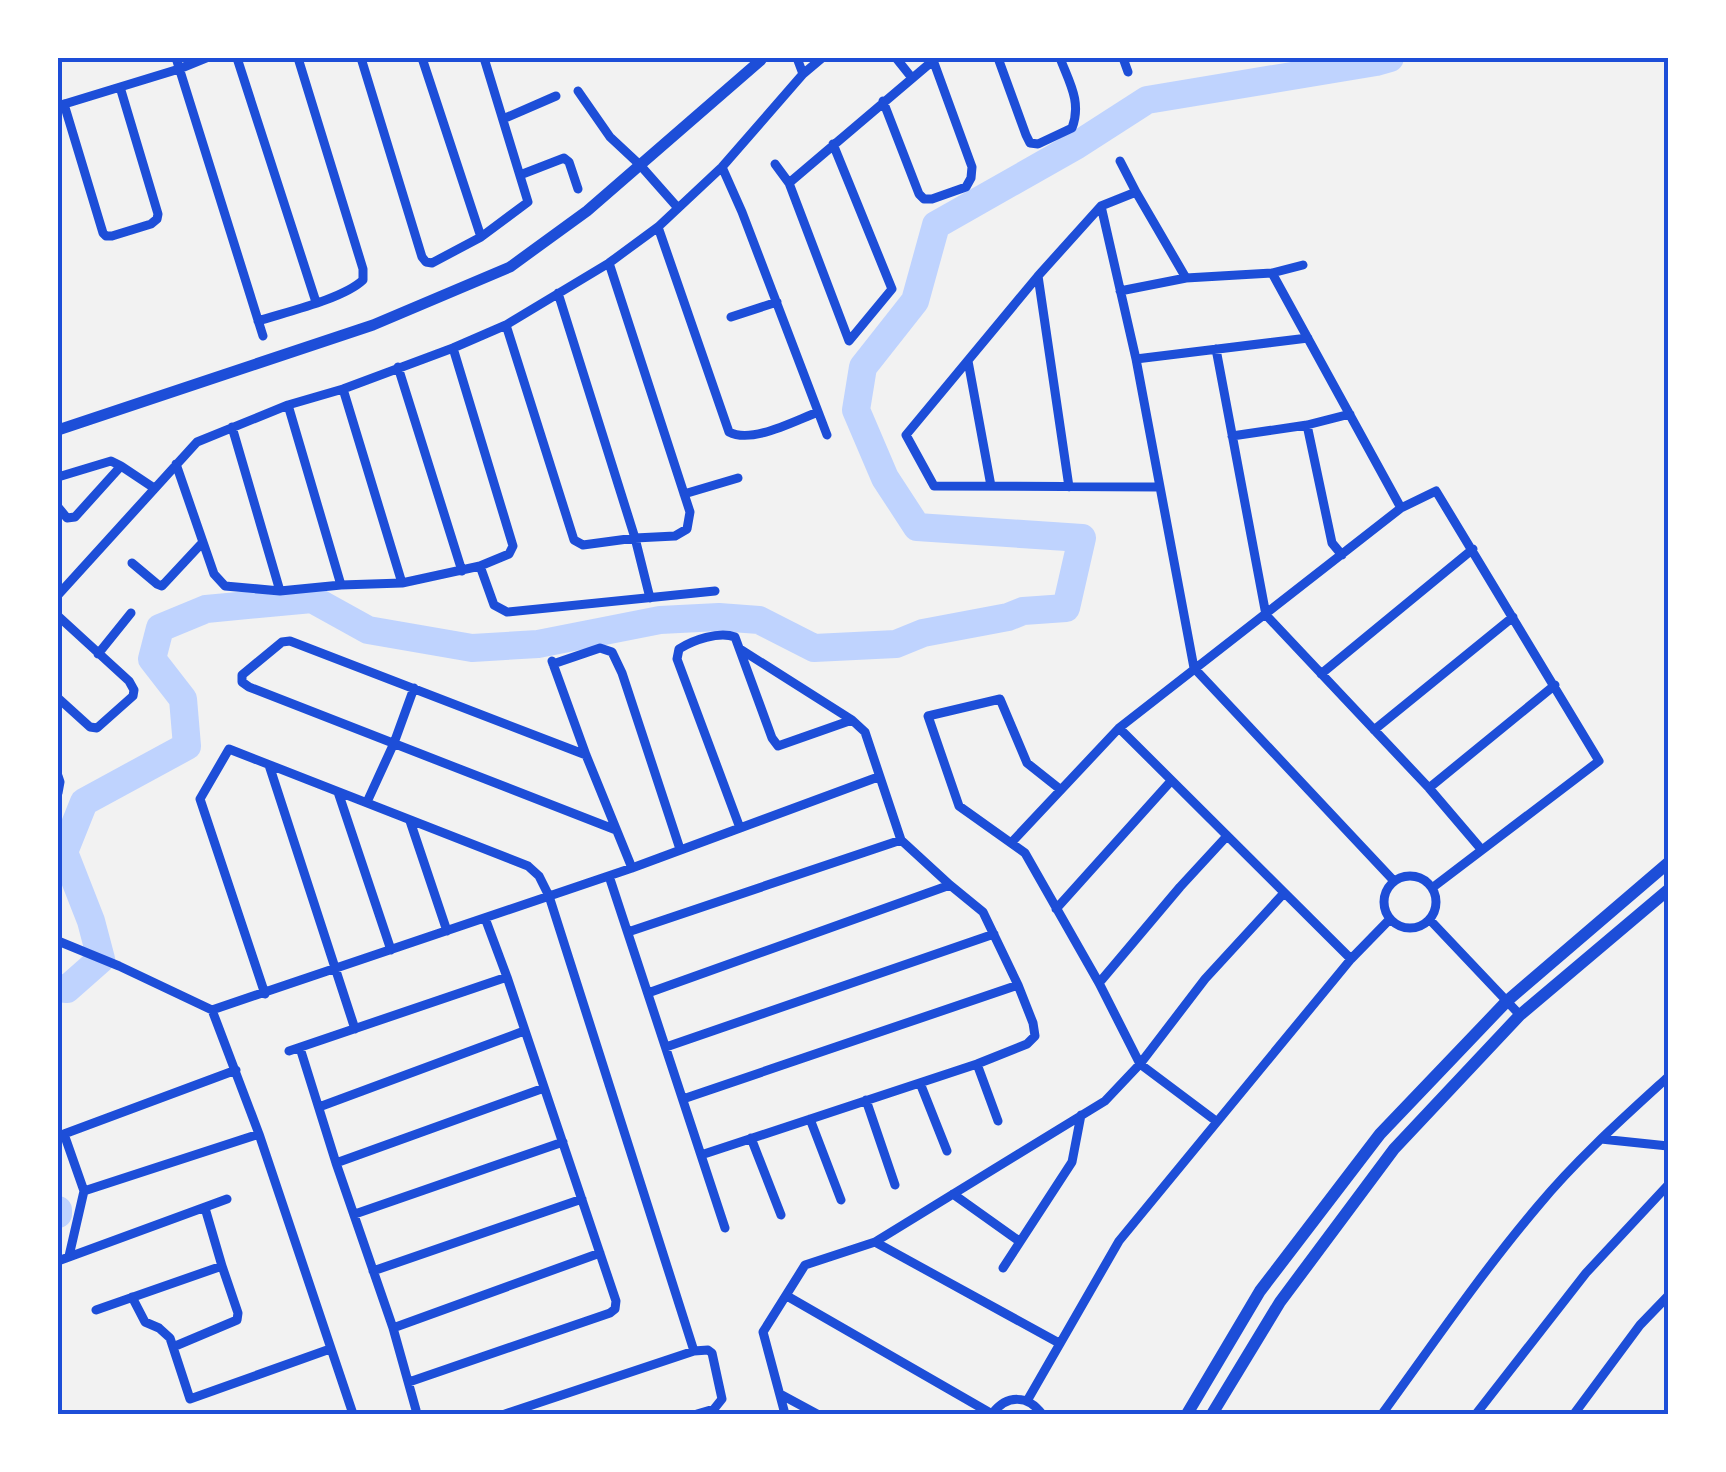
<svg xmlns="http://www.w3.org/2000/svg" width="1726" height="1472" viewBox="0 0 1726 1472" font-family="'Archivo Narrow',sans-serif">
  <rect width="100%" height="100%" fill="#f2f2f2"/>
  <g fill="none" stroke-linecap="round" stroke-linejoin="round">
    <!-- river -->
    <path stroke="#bfd3fe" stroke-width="28" d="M58,988L67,989L101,959L91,921L64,852L84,802L187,746L183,699L152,659L160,628L206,609L312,599L368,630L472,648L538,644L660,620L719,617L759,620L814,648L896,644L923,633L1008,617L1023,611L1066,608L1082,538L917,527L885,478L856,410L863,367L915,301L936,225L1077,145L1147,100L1376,62L1390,58
      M58,1210V1214"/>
    <!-- minor -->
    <path stroke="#1d4ed8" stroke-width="9" d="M176,58L263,336
      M237,58L316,302
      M361,58L422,257L426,262L432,263L481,237L528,202L484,58
      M422,58L481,237
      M797,58L803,74
      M896,58L912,78
      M998,58L1026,135L1030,143L1038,144L1072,128C1082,102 1069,82 1060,58
      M1123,58L1128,72
      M578,91L610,137L640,165L678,208
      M883,101L919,194L924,199H932L966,187L971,178L972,167L933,60
      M64,104L103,233L106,236H112L151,224L157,219L158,214L120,87
      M58,106L179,69L206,58
      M503,119L556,96
      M1120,161L1136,192
      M775,164L789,183L849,341L892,289L833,144
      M722,167L742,212L827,435
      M520,175L564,158L569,162L578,189
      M789,183L935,59
      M1101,206L1136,359L1194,668L1394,881
      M658,227L729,432C752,444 794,421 818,412
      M1272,273L1303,265
      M1038,276L1069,487
      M1120,291L1186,278
      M558,293L635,538L650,598
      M731,317L777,302
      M258,321C286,312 343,299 363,280V269L298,58
      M506,325L574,540L583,545L635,538L675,536L687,529L690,512L609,263
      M1216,349L1266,615L1429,788L1481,849
      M1136,359L1308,338
      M968,361L991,486
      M398,367L462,571
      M343,389L402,583
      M288,405L341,585
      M1307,425L1332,543L1342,555
      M232,427L280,591
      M1232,436L1307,425L1350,414
      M176,464L214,574L225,586L280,591L341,585L402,583L480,566L509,554L513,546L453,348
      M58,477L111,461L121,466L154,488
      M1160,487L934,486L906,435L1038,276L1101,206L1136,192L1186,278L1272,273L1401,508
      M684,494L738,478
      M58,507L67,518L75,517L121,466
      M132,563L157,584L162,586L203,542
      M480,566L494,605L507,612L715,591
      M58,595L197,442L288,405L343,389L453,348L506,325L609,263L658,227L722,167L803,74L822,58
      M58,616L129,681L134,690L133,696L97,728L90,727L58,698
      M98,654L131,613
      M552,661L586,755L632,868
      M553,664L600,648L612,652L622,673L680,849
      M1321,674L1473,549
      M1119,728L1351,959
      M1374,730L1513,617
      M586,755L290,641L282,642L242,675V682L249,687L616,830
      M269,765L355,1029
      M58,776L60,782L58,793
      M1429,788L1555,685
      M1061,790L1027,763L1000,699L928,716L959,806L1025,853L1099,983L1140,1064L1216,1121
      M338,792L391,950
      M367,802L394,743L414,688
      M410,821L447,931
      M740,828L677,659L679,649C693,640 719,631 735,637L772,738L778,746L852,720
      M1011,843L1119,728L1401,508L1436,491L1599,761L1432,888
      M609,876L725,1228
      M1384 902a26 26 0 1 1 52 0a26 26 0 1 1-52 0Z
      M1056,909L1171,781
      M1430,920L1520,1015
      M628,932L901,840
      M58,941L119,966L212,1010L632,868L878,777
      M1099,983L1180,887L1227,836
      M648,993L950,885
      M265,994L200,799L229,749L528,866L539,876L549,896L694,1351
      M212,1010L259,1134L353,1414
      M666,1047L994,934
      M300,1048L336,1163L393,1328L416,1410
      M289,1051L507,977
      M977,1064L998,1121
      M920,1083L947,1151
      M683,1099L1018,985
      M866,1100L895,1185
      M319,1107L524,1031
      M810,1119L841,1200
      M751,1138L781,1215
      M1601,1139L1668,1146
      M701,1155L977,1064L1027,1044L1035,1036L1033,1023L1018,985L983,912L950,885L901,840L865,732L852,720L740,649
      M336,1163L544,1088
      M84,1191L259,1134
      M953,1194L1019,1241
      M205,1208L222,1266
      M355,1214L563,1142
      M875,1242L1059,1343
      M69,1256L84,1191L64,1134L236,1070
      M58,1261L227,1199
      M1003,1268L1072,1162L1081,1115
      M373,1271L582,1199
      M787,1296L992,1414
      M132,1297L145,1322L159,1328L170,1338L190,1399L330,1349
      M96,1310L222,1266L238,1313L237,1320L173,1347
      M393,1328L600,1253
      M409,1382L610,1313L615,1309L616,1301L507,977L485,918
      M780,1394L817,1414
      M1027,1401L1119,1241L1351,959L1390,919
      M505,1414L694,1351L708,1350L712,1353L722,1399L714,1409L697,1414
      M785,1414L763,1332L805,1265L875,1242L1105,1101L1140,1064L1205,979L1284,893
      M992,1414C1007,1394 1028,1395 1042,1414
      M1382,1414C1433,1344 1482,1272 1538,1206C1577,1159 1623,1118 1668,1077
      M1476,1414L1586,1273L1668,1185
      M1574,1414L1640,1325L1668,1296"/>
    <!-- tertiary -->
    <path stroke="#1d4ed8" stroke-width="11" d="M58,430L373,325L510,267L587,211L761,60L760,58"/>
    <!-- secondary -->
    <path stroke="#1d4ed8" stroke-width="12" d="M1187,1414L1260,1291L1380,1134L1507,1001L1668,863
      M1212,1414L1280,1302L1394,1149L1520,1015L1668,890"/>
  </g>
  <!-- border -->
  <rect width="1726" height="1472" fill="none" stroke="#ffffff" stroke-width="120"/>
  <rect x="60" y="60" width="1606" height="1352" fill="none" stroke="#1d4ed8" stroke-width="4"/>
</svg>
